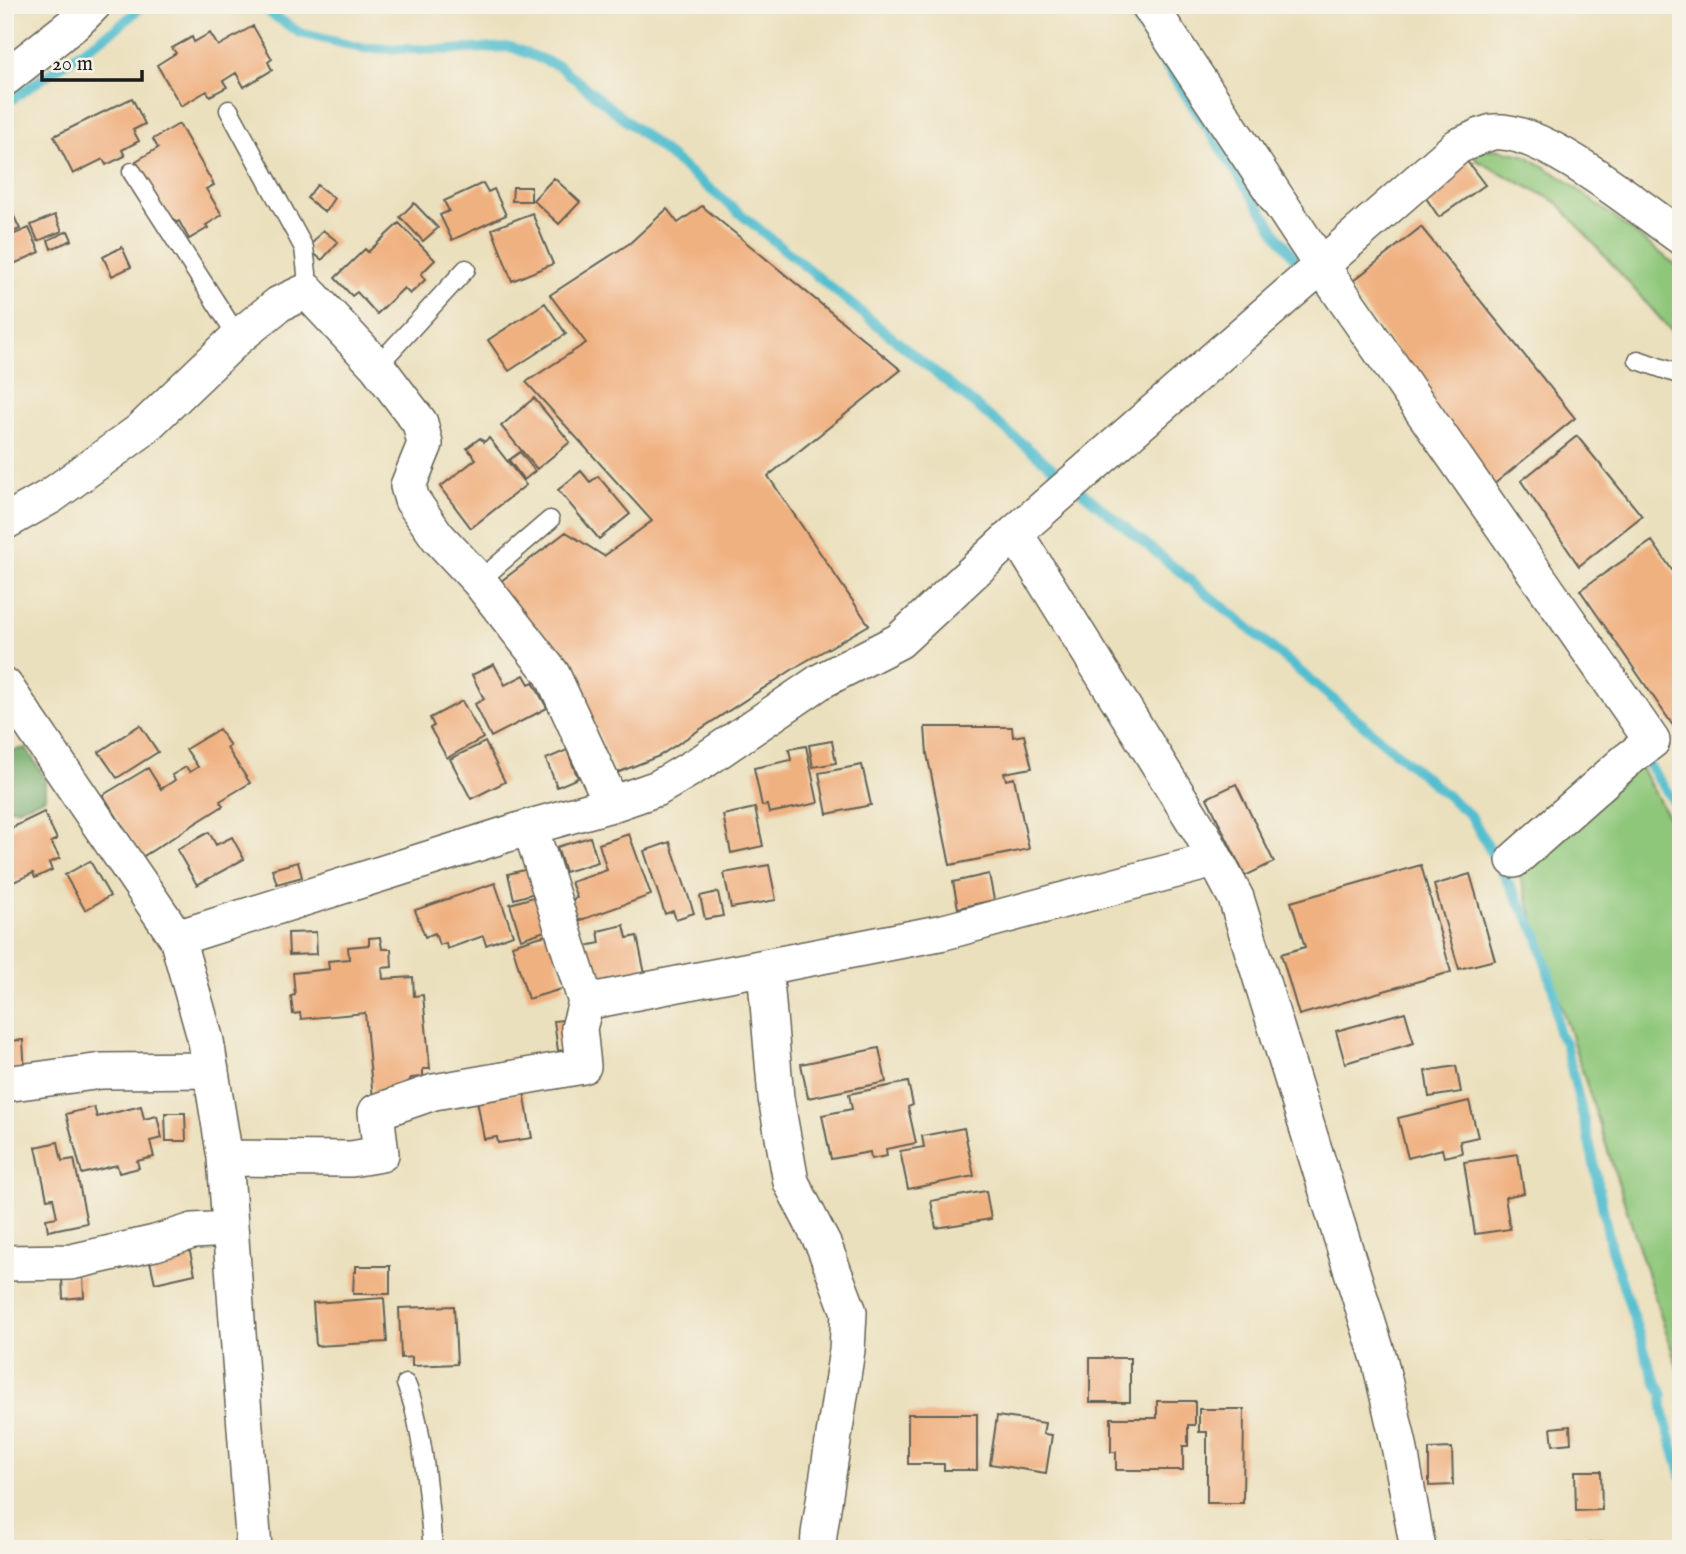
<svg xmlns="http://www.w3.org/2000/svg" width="1686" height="1554" viewBox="0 0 1686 1554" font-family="'IM FELL English',serif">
  <rect width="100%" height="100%" fill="#f7f3e8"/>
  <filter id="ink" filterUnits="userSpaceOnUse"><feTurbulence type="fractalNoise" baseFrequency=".0143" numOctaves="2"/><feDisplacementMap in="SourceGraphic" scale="14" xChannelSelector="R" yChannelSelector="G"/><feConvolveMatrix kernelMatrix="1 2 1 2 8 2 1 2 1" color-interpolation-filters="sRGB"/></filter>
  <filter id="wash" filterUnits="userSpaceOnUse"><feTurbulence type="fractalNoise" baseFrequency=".00686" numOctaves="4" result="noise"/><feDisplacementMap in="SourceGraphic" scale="28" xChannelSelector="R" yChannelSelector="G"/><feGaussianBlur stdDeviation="1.57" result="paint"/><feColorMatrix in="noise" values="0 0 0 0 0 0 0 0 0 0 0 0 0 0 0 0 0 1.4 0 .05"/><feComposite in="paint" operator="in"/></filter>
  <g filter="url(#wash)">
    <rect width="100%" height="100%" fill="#ebe0bd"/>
    <!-- green -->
    <path fill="#8fc77a" stroke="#56724b" stroke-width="2" d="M1494,149L1524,155L1563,178L1681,269V342L1557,202L1476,160L1474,151Z
      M1640,766L1681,840V1379L1518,870Z"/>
    <!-- forest -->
    <path fill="#73ac6a" stroke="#486443" stroke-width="2" d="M26,748L45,778V798L16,809L5,807V752Z"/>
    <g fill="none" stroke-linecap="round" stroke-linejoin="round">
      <!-- stream -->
      <path stroke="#53becf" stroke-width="10" d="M258,5L300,33L362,48L450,50L511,47L559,66L1244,624L1471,816L1537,934L1555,996L1558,1033L1565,1042L1592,1154L1611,1249L1651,1370L1663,1395C1659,1411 1677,1455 1681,1475
        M1126,5L1277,234L1333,312
        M5,104L118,27L144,5
        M1642,755L1681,812"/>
    </g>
    <g id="blocks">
      <!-- building -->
      <path fill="#f0b181" d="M253,26L272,59L268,62L272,70L244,87L236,73L223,81L227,87L210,96L207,91L181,106L157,65L176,53L172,48L192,37L194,42L210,33L218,46Z
        M132,98L145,124L133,130L139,141L122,150L125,156L106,165L103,159L73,174L54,136Z
        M179,124L214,185L206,189L222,215L206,225L208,228L189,239L179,221L173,224L136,161L158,148L153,139Z
        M1463,156L1485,185L1439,217L1419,188Z
        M554,178L580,202L559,224L533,200Z
        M483,183L488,192L494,189L506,215L452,240L440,215L449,211L444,201Z
        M317,185L334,198L325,212L307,198Z
        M513,187H531V201H512Z
        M414,203L438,228L423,241L400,217Z
        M8,204L20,229L5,235V205Z
        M702,206L901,370L768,476L869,625L801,664L659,756L617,773L565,661L496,585L566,532L604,556L652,521L526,382L586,343L550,295L630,243L667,209L678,223Z
        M532,213L553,264L512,281L492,229Z
        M55,215L62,231L38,241L31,225Z
        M399,223L435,260L421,274L425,280L410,294L404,288L377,314L357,292L352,296L335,278L365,249L368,252Z
        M1421,227L1575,418L1493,485L1348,285Z
        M29,228L40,252L5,268V238Z
        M323,230L338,242L322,260L308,249Z
        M68,231L72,240L51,249L48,240Z
        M122,247L131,267L112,276L103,257Z
        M545,303L566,334L509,371L488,340Z
        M534,398L570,442L537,469L501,426Z
        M1577,436L1642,516L1579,566L1521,481Z
        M480,438L484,442L489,438L526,485L471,528L440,487L476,459L467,448Z
        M520,452L535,471L524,480L509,460Z
        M581,471L590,482L598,476L630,514L599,539L558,490Z
        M1652,541L1681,583V737L1580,590Z
        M494,664L505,685L524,675L529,684L533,682L547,708L491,737L475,704L484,699L472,675Z
        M462,701L483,738L447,758L430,728L434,726L430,718Z
        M140,725L158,752L117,778L99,752Z
        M925,727H1012L1013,737L1024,735L1032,768L1004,773L1006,780L1014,778L1029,849L950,865L927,754Z
        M219,729L230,746L227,748L250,783L220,801L223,806L142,857L103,795L148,768L161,789L175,780L172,775L186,767L190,772L198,767L186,749Z
        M832,741L836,763L813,767L809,745Z
        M485,742L505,782L471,799L450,759Z
        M806,746L818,803L769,813L767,805L762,806L754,768L791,760L789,749Z
        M567,750L578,778L557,787L546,759Z
        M862,765L871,805L827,814L819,773Z
        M1236,784L1274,862L1245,876L1207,798Z
        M755,808L763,846L731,853L723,815Z
        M44,812L57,839L51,842L60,858L49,863L52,870L35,878L33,873L5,886V838L8,837L5,831Z
        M209,832L216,845L232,837L244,859L197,885L177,850Z
        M629,834L651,895L578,921L571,900L577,898L571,882L607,870L599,844Z
        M590,837L598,862L565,872L557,847Z
        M670,842L694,913L676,919L673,911L665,914L644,851Z
        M90,861L110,896L85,910L65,875Z
        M298,862L302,877L277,884L272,869Z
        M769,865L776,900L731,908L724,873Z
        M1421,865L1451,972L1299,1015L1281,954L1305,947L1291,902Z
        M528,869L535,893L514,899L508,874Z
        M989,874L994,900L958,908L953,882Z
        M1470,874L1495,960L1459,969L1434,885Z
        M495,883L513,935L486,945L483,936L447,949L446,943L439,945L435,933L425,937L415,910Z
        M718,892L723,916L705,919L700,896Z
        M537,896L548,930L521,939L510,904Z
        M624,925L627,938L637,936L645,974L599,984L581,947L600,943L598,931Z
        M316,932L317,954L289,955L288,933Z
        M549,934L565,988L528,999L512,945Z
        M380,937L382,949H391L392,967L382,968L383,979L413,977L414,996L423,995L430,1069H423V1077L411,1078L400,1097L373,1099L365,1013L301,1019L300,1013L293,1014L291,996L295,995L293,973L329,969L328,961L349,959L348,947L369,945V938Z
        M1405,1012L1414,1043L1345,1063L1336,1031Z
        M574,1019L578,1048L558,1051L554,1021Z
        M23,1040L25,1074L5,1075V1041Z
        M879,1048L886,1082L808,1098L801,1064Z
        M1456,1066L1461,1092L1429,1097L1425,1071Z
        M908,1082L913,1105L908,1107L916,1143L886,1149L887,1156L871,1159L870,1152L831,1159L822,1115L852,1109L849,1094Z
        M524,1092L532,1138L498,1143L497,1137L484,1139L477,1100Z
        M1469,1101L1478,1137L1460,1141L1462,1153L1444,1157L1442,1149L1408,1158L1398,1118Z
        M141,1106L144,1119L157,1116L162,1138L150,1141L154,1157L137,1161L139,1168L119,1173L117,1165L82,1174L66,1114L94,1107L97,1117Z
        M165,1113H185L186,1141H166Z
        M964,1128L974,1176L908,1189L900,1151L924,1147L922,1136Z
        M58,1142L62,1161L74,1159L87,1223L48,1231L46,1219L57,1217L53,1198L47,1199L36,1147Z
        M1518,1154L1524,1193L1505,1197L1510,1229L1475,1234L1464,1162Z
        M986,1191L991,1219L936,1228L931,1201Z
        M189,1248L195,1274L155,1283L149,1257Z
        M356,1266H390V1294H353L354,1272H356Z
        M83,1275L84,1297L63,1299L62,1277Z
        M384,1298L387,1342L316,1346L313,1303Z
        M454,1306L457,1364L412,1366V1357L401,1358L399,1308Z
        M1090,1358H1130V1402H1090Z
        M1157,1401H1195V1425H1188V1446H1183V1470H1116V1452H1111V1418H1157Z
        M1199,1409H1244L1243,1503H1207V1432H1199Z
        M908,1414H977V1470H944V1464H908Z
        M997,1416L1045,1423L1043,1434L1052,1435L1046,1473L990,1464Z
        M1570,1426L1571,1443L1553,1445L1551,1428Z
        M1452,1448L1453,1485L1429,1486V1449Z
        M1575,1471H1601L1602,1510L1576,1511Z
        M1610,1542V1549H1561V1544Z"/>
    </g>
  </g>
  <g filter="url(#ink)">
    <use href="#blocks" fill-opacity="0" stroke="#646154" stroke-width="2"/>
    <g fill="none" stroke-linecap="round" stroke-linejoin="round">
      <!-- service casing -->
      <g stroke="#646154" stroke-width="21">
        <path id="service" d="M229,110L304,248L307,273V291
          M132,172L238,337
          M1638,360L1681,375
          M377,366L466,269
          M479,581L550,520
          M406,1384C424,1426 428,1501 433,1549"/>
      </g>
      <!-- minor casing -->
      <g stroke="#646154" stroke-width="38">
        <path id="minor" d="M1149,5L1321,265L1652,741L1626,761L1514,860
          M5,78L75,23L93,5
          M5,522L51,496L140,431L238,337L279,304L307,291L377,366L420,423L425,444L408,486L412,500L437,536L479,581L552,674L612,804
          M1015,533L1202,834L1236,898L1380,1362L1399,1445L1418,1549
          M5,686L177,938L206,1041L225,1158L254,1549
          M530,827L586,1002L944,932L1214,860
          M177,938L530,827L612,804L658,788L705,760L821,681L899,641L1015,533L1458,146C1469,142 1482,134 1493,132C1541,126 1641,209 1681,237
          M765,968L776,1098L791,1182L824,1246L849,1312L847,1350L819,1534L818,1549
          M5,1084L102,1071L211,1070
          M225,1158L351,1159L381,1154L376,1112L434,1092L583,1066L579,1028L586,1002
          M5,1263L71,1262L155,1243L193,1231L230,1229"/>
      </g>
      <!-- service -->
      <use href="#service" stroke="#fff" stroke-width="18"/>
      <!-- minor -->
      <use href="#minor" stroke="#fff" stroke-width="35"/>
    </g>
  </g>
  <!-- margin -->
  <rect width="1686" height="1554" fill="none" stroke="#f7f3e8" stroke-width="28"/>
  <!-- scale -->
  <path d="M42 70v10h100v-10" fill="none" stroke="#1c1c1c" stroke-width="3.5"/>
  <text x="52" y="70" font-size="21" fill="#1c1c1c" stroke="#f7f3e8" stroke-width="5" paint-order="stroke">20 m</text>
</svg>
